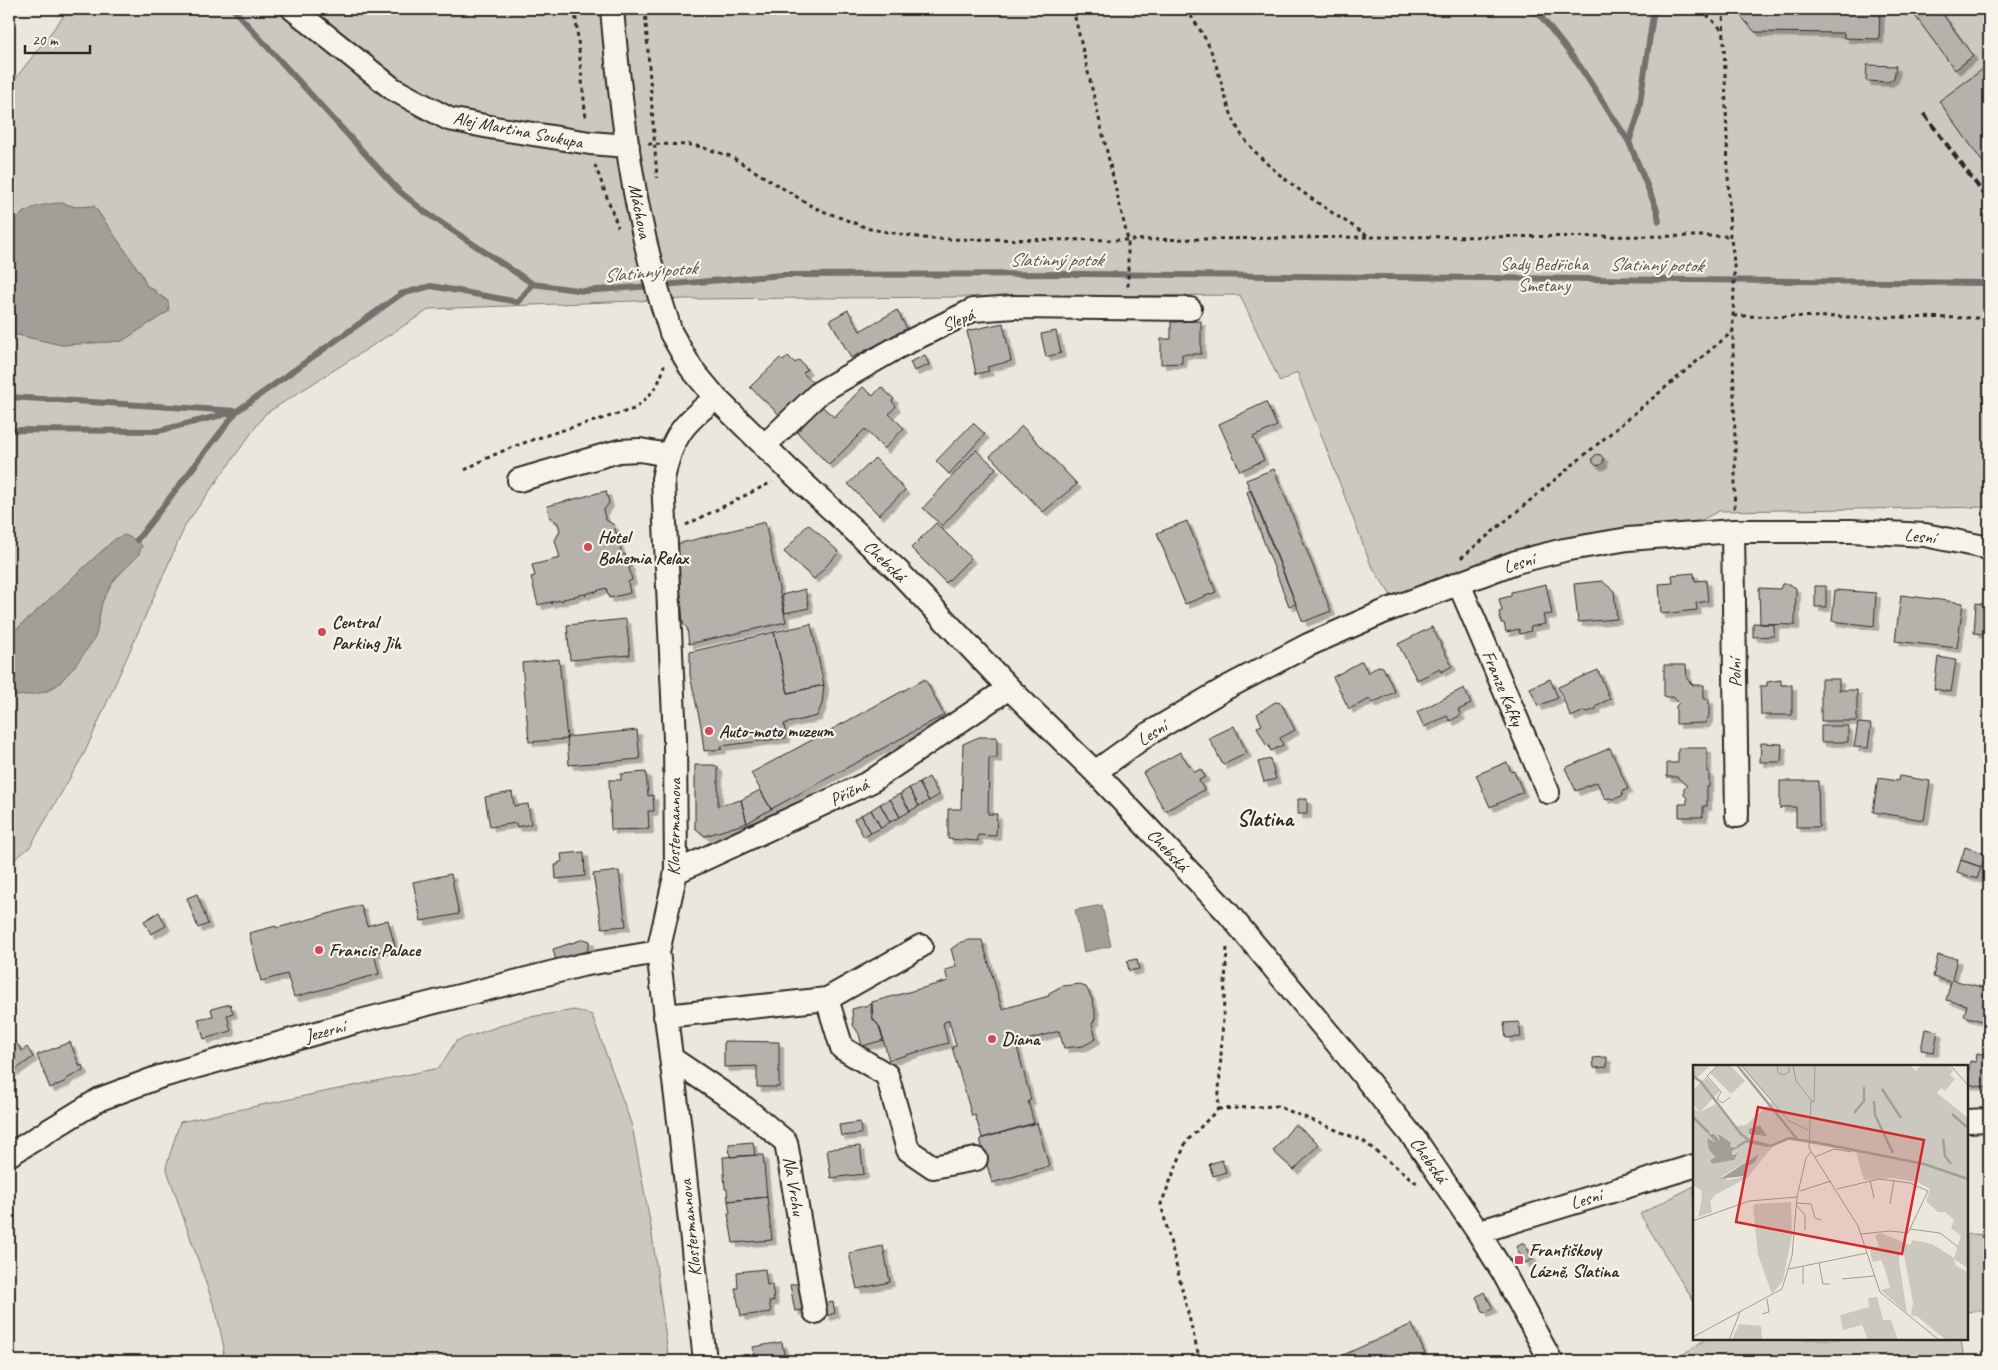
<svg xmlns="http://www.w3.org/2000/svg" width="1998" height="1370" viewBox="0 0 1998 1370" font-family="Caveat,sans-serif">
  <defs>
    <filter id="shadow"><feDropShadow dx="4.5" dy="4.5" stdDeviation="0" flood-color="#0004"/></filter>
  </defs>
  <rect width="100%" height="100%" fill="#ebe7dd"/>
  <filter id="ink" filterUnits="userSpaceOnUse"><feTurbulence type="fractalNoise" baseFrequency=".02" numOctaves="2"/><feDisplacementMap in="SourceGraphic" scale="10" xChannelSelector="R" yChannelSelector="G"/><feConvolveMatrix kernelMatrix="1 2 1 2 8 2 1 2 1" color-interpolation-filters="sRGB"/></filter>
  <g filter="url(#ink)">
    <!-- green -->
    <path fill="#cbc8bf" stroke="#7b7a75" d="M69,9H1989V507L1719,511L1694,524L1392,597L1371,565L1297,372L1280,382L1240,295L685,299L430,309L265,414L186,524L85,752L30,847L9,864V699L13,696L48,691L59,684L93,641C99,629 98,615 102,603C108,584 124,569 138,556L115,539L9,636V333L62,345L122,341L169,311L155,290L146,285L142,275L94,206L76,207L62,203L23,212L9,230V87Z
      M575,1010L592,1015L632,1126L651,1227L669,1361H222L224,1348L217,1315L166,1167L180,1122L439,1068L456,1041L523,1018Z
      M1694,1186V1302L1640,1214Z
      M1967,1234L1989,1235V1309L1967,1312Z
      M1706,1339H1961L1964,1361H1673Z"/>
    <!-- water -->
    <path fill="#a29f98" stroke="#72716c" d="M62,203L76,207L94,206L142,275L146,285L168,301L169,311L122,341L62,345L9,333C9,319 6,236 10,229C21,208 40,204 62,203Z
      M124,535L137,540L142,546L138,556L116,577L102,602L96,635L93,641C78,661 64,686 40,693C30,696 18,694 9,699V636L115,539Z
      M1102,905L1111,946L1084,952L1075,910Z"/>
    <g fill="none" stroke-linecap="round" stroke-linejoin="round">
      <!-- stream -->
      <path stroke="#72716c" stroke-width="6" d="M233,9L399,191L425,212L533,284L584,291L652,286
        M1532,9L1539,14L1579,65L1629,142L1657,210L1659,221
        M1629,142L1638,116L1654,9
        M662,285L782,275L1084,274L1989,283
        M9,397L237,411L401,294L431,286L518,302L533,284
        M9,430L158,431L230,413
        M137,540L237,411"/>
    </g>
    <!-- building -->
    <path fill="#b5b2ab" stroke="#2b2b2b" filter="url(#shadow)" d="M1737,9H1880L1879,39L1844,38V33L1755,32L1737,12Z
      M1910,9H1939L1973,56L1955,70Z
      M1867,65L1896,66L1894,78L1888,82L1866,81Z
      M1983,69L1989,77V171L1939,101Z
      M848,310L860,331L897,310L907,329L851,358L830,320Z
      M1201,321V354H1182V363L1161,364V339H1171V322Z
      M1003,323L1011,361L987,367L989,371L976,374L967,331Z
      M1056,331L1061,353L1046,357L1041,334Z
      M925,355L929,365L914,371L910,362Z
      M788,356L795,363L799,360L807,369L803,373L814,384L782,417L750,387L780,358L783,361Z
      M863,387L873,396L881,387L894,399L892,401L896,406L889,414L904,428L884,449L865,429L829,465L793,428L818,403L834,417Z
      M1266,402L1277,426L1253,437L1264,460L1240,471L1219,424Z
      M973,423L985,434L949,474L936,461Z
      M1022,426L1077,484L1043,512L990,456Z
      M976,450L996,468L942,526L923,508Z
      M1592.5 460a5.5 5.5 0 1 1 11 0a5.5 5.5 0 1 1-11 0Z
      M875,458L905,490L879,515L848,484Z
      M1274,469L1331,611L1303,622L1246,480Z
      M1251,490L1296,604L1289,606L1259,529L1247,492Z
      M606,491L609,503L603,511L606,520L614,525L622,555L625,554L629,566H631L629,568L632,580L628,582L630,593L609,598L606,588L596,591L595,593V591L585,594L586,596L584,594L574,596V598L573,597L563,599V601L561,600L551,602L552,604L550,602L538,605L531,577L535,576L532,565L560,558L555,540L560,531L558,523L550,518L547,506Z
      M1187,521L1216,592L1185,604L1157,533Z
      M765,522L786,622L689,644L687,628L683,624L677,544Z
      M936,523L971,558L946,583L911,548Z
      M808,524L839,552L814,579L784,552Z
      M1694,573L1695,581L1706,580L1708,601L1696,603L1697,610L1661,614L1659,584L1673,583L1672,575Z
      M1602,581L1614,591L1617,619L1578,622L1574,584Z
      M1546,584L1552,614L1543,615L1545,624L1530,627L1531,631L1520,634L1519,629L1506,632L1504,623H1501L1499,612L1502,611L1499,599L1511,596V592Z
      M1782,584H1789L1796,588L1795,625L1760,624L1759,588L1780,589Z
      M1815,586H1826V607H1815Z
      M805,589L809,608L785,613L782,595Z
      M1835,590L1876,593L1874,626L1832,621Z
      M1901,595L1963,603L1957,648L1895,641Z
      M1976,603L1989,605V635L1974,633Z
      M626,619L630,655L570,660L567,625Z
      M1753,623L1774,624V636L1753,637Z
      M811,624L824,685L788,693L774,632Z
      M1432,627L1452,666L1441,672L1440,669L1417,680L1398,644Z
      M774,632L788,693L824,685L822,704L817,716L784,724L786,738L721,746L722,749L704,751L701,726L690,675V652Z
      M1938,657L1956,660L1951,692L1934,689Z
      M559,659L567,739L529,742L522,663Z
      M1362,661L1368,673L1378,666L1383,667L1395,692L1372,703L1370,699L1349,709L1333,677Z
      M1664,665H1686L1687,679L1693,685H1704V699H1709V716L1705,723L1676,724V706L1679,703L1673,697H1664Z
      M1598,670L1610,699L1597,705L1596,709L1588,712L1584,711L1571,717L1558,687Z
      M925,679L944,715L771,809L751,773Z
      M1550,679L1558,698L1538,706L1530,688Z
      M1821,679H1839V690H1857V721H1821Z
      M1781,680V685H1792V715H1761L1760,686H1767V682Z
      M1464,688L1471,704L1458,710L1461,715L1450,721L1447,716L1424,727L1417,712Z
      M1275,702L1281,703L1295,730L1280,738L1283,745L1271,751L1268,744L1266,745L1257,727L1262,725L1257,714Z
      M1858,723L1871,724L1868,748L1854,747Z
      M1234,726L1247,753L1223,765L1209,738Z
      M1821,726H1848V742H1821Z
      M637,730L640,759L569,765L567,737Z
      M979,737H997V758H989L988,814H997L996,836L978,835V841L948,839V809H961L963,744Z
      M1761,743L1782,744L1781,762H1760Z
      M1610,748L1628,789L1623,791L1622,796L1614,799L1609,798L1605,799L1597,782L1576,791L1565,768Z
      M1678,748H1707V772H1709V787H1707V806H1703V817H1679V804H1687V798L1684,795V789L1687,786L1677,777H1667V763H1678Z
      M1180,752L1194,772L1201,769L1205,777L1199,780L1204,790L1165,811L1143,773Z
      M1270,759L1276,779L1264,782L1258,762Z
      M1507,762L1511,772L1514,771L1523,792L1490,807L1476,775Z
      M695,765H714L718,767V806L741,800L747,823L705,836L695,828Z
      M646,772L648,796L653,795L654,811H648L649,829L611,830L609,780H621V774Z
      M1899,776L1930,781L1924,820L1873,812L1878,778L1898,781Z
      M929,777L939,795L929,801L919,783Z
      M1780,781H1818L1819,827H1796V807H1781L1780,809Z
      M919,783L929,801L919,806L909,788Z
      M909,788L919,806L910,811L900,794Z
      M760,790L771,809L747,823L741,800Z
      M512,792L514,806L528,804L531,824L517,827L516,823L490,827L485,797Z
      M900,794L910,811L900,817L890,799Z
      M890,799L900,817L890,822L880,804Z
      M1298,799H1307V814H1298Z
      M880,804L890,822L881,828L871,810Z
      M871,810L881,828L871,833L861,815Z
      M861,815L871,833L864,837L854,819Z
      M1965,847L1986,854L1981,867L1961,860Z
      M584,852L585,876L556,879L555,865H558V863L562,861L561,854Z
      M1961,860L1981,867L1977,879L1957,872Z
      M619,871L626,926L602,928L593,874Z
      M451,874L459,914L421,921L413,882Z
      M197,894L208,924L198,928L187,898Z
      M361,905L367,926L388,920L395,947L374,953L379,974L294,997L287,974L261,981L249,933L276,926L277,928Z
      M159,912L166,926L151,934L144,921Z
      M584,939L590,941L585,957L557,965L553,949Z
      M969,940H982L1002,1009L1049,996V993L1062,986L1081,984L1082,986L1086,987L1092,999L1095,1010V1019L1092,1024L1096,1039L1083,1046L1064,1048L1059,1031L1016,1043L1031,1100L1028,1101L1034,1123L982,1138L975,1115L972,1116L952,1047L956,1046L949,1020L943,1023L948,1043L889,1060L879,1026L873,1019L871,1012L872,1002L948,981L945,970L956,967L951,949L961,942Z
      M1938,955L1957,958L1952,980L1986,988L1989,981V1023L1964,1016L1967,1005L1946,1000L1951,982L1933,977Z
      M1137,959L1139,969L1129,971L1127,961Z
      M230,1004L233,1013L227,1015L231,1031L204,1039L198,1019L213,1016L211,1009Z
      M872,1004L873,1019L879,1026L884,1040L862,1046L859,1034L853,1025L852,1009Z
      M1519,1022L1521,1037L1506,1038L1504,1023Z
      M1925,1029L1938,1031L1934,1052L1921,1050Z
      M15,1041L22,1051L27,1047L33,1057L14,1071L9,1064V1046Z
      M724,1041L779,1042V1087H757V1066L724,1067Z
      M70,1042L80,1067L82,1065L84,1070L66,1079V1081L50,1088L37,1055Z
      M1977,1053L1989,1055V1088L1967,1084L1970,1061L1976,1062Z
      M1607,1057V1067L1594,1068L1593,1058Z
      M860,1122L861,1134L841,1136L839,1125Z
      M1037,1123L1049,1166L992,1183L980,1139Z
      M1295,1124L1319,1144L1294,1170L1273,1151Z
      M753,1142L755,1155L730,1157L729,1144Z
      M860,1146L864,1174L831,1178L827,1149Z
      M763,1155L767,1197L728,1201L727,1189H725L723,1157Z
      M1222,1160L1226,1172L1213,1176L1209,1164Z
      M767,1197L772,1240L733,1243L728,1214H730L728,1201Z
      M1524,1243L1533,1259L1525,1263L1516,1247Z
      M883,1246L890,1282L857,1289L849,1253Z
      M765,1269L767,1285L772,1284L774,1301L769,1302L771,1312L741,1316L735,1288H738L737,1272Z
      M800,1283L804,1310L795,1311L790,1285Z
      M1484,1292L1493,1308L1484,1313L1476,1297Z
      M833,1302L835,1313L826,1316L824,1304Z
      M1412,1324L1428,1361H1330Z
      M782,1342L785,1361H754L753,1347Z"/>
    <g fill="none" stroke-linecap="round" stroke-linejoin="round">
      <!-- minor casing -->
      <g stroke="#2b2b2b" stroke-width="26">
        <path id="minor" d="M293,9L393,89L449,119L495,128L590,143L628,146
          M612,9C621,113 634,220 667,320L671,333L691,368L716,398L787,468L897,570L1009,688L1095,772L1228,913L1350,1059L1417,1142L1478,1232L1503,1272L1551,1361
          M764,446L820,392L898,347L973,310L1014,307L1190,309
          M519,480L619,451L640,450L668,455
          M1733,531L1737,816
          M1459,584L1548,792
          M1095,772L1148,734L1226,688L1308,645L1388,610L1516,562L1564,550L1628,539L1733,531H1851L1925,535L1989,548
          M676,872L870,782L1009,688
          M827,999L921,946
          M665,1016L827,999L842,1048L887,1075L908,1150L933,1167L976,1159
          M671,1058L745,1108L786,1142L815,1312
          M1967,1121L1989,1120
          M9,1155L100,1099L159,1077L356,1022L582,965L658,952
          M1478,1232L1694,1166
          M705,1361L680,1129L658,952L676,872L675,739L663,479C671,438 683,423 716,398"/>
      </g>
      <!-- path -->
      <path stroke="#2b2b2b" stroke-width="3" stroke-dasharray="4 4" stroke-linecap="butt" d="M575,9L586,120
        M645,9L657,178
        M1073,9L1128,240V287
        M1186,9C1195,22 1205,36 1211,51C1221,76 1225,104 1237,127C1259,169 1329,210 1368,236
        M1701,9L1723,31
        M1723,9L1730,236C1738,268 1732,302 1733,335C1733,393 1737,452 1734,510
        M648,144L694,145L730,156L815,208L870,229L930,239L1128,240L1369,237L1730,236
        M595,165L618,227
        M1734,316L1989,318
        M465,470C515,440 578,427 634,409C649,397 661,385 664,365
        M686,525L772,482
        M1461,558L1732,332
        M1218,1109L1277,1106L1363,1141L1418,1184
        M1200,1361L1161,1204L1186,1142L1218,1109L1227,947"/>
      <!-- minor -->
      <use href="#minor" stroke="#f7f3e8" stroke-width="22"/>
      <!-- rail -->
      <path stroke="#2b2b2b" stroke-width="4" stroke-dasharray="8 4" stroke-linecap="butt" d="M1924,114L1989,201"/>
    </g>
  </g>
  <!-- markers -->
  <g fill="#d1495b" stroke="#f7f3e8" stroke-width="2">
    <circle cx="588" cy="547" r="5"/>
    <circle cx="322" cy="632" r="5"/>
    <circle cx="709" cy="731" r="5"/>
    <circle cx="319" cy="950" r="5"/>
    <circle cx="992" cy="1039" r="5"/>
    <rect x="1514" y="1255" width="10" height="10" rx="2.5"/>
  </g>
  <g text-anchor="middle" stroke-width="4.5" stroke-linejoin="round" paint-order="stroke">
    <!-- street labels -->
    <g font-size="18" fill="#2b2b2b" stroke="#f7f3e8">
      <text transform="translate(518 130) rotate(11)" y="6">Alej Martina Soukupa</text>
      <text transform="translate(640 211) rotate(79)" y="6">Máchova</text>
      <text transform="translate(958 320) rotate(-23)" y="6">Slepá</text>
      <text transform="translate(1920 536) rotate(6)" y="6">Lesní</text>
      <text transform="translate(885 561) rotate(44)" y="6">Chebská</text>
      <text transform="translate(1519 563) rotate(-17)" y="6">Lesní</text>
      <text transform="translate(1735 673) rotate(-91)" y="6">Polní</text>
      <text transform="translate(1503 688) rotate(67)" y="6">Franze Kafky</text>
      <text transform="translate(1152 733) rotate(-33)" y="6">Lesní</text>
      <text transform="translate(849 792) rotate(-26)" y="6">Příčná</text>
      <text transform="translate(674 827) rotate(-89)" y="6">Klostermannova</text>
      <text transform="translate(1168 850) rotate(47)" y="6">Chebská</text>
      <text transform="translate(325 1031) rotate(-15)" y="6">Jezerní</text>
      <text transform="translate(1429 1160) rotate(55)" y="6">Chebská</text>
      <text transform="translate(794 1186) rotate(81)" y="6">Na Vrchu</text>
      <text transform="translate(1586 1199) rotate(-17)" y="6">Lesní</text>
      <text transform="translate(690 1228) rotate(-96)" y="6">Klostermannova</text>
    </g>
    <!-- park labels -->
    <g font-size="18" fill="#535250" stroke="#f7f3e8">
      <text x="1544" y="270">Sady Bedřicha<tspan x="1544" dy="21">Smetany</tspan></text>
    </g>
    <!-- poi labels -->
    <g font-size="18" font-weight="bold" fill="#2b2b2b" stroke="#f7f3e8" text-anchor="start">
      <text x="598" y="543">Hotel<tspan x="598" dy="21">Bohemia Relax</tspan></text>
      <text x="332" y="628">Central<tspan x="332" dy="21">Parking Jih</tspan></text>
      <text x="719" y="737">Auto-moto muzeum</text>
      <text x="329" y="956">Francis Palace</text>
      <text x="1002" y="1045">Diana</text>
      <text x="1529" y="1256">Františkovy<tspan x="1529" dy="21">Lázně, Slatina</tspan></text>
    </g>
    <!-- water labels -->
    <g font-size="19" font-style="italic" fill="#555451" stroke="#f7f3e8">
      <text x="1056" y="266">Slatinný potok</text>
      <text transform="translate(1656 264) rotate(1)" y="7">Slatinný potok</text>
      <text transform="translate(650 271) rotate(-5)" y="7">Slatinný potok</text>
    </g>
    <!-- district labels -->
    <g font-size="22" font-weight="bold" fill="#2b2b2b" stroke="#f7f3e8">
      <text x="1265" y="826">Slatina</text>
    </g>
  </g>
  <!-- overview -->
  <g transform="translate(1693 1065)">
    <rect width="275" height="275" fill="#ebe7dd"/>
    <path d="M0,0H18L0,16ZM26,0H37L52,16L38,29L17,8ZM47,0H217L223,6L228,0H255L260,6L257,10L262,14L252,26L248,23L244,28L275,53V203L261,194L263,201L275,207V275H253L225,252L218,250L220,238L210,184H207L206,196L214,248L188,225L197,223L192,204L188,195L180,197L178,191L177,185L186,181L182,170L188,168L217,180L220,175L239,179L261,193L268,171L258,163L261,155L252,147H245L233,136L237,124L224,117L200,113L171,115L163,87L96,75L80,81L54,113L22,130L17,136L19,147L5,152L9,133L8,125L0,120V44L6,46L0,40V25L13,12L27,26L7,47L23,39L42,61L53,60L79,37ZM17,68L27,76L25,72H29L38,79L36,82L46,85L39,86L38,91L41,88L45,89L40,95L19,99L17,94L22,93L16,85L23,78ZM66,89L62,97L52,102L50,112L35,115L28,112ZM98,137L99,170L90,216L79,229L65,190L60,142L62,139ZM184,232L190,255H198L205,275H175L169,260L150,265L147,250L176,242L175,233ZM46,259L68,261L69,275H39Z" fill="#cbc8bf" fill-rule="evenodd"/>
    <path d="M67,60L74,71L56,69V64ZM15,69H21L27,76L25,70H27L38,78L37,82L46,83L39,86V90L45,88L41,95L19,99L17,95L22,92L16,85L14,73L23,78ZM66,89L62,97L53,102L51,111L27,114Z" fill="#a29f98"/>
    <path fill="none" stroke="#a29f98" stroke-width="2.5" d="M44,0L104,74M0,11L8,17L48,69L56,75L78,81L96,73L126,78L231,99L275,114M189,24L208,53M181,36L182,50L200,88M161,48L171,36V22M259,49L275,63M0,52L16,68M250,74L252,91L258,99M44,82L53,76L75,81"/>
    <path fill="none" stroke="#9e9c96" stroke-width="1" d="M25,0L14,11L28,27L24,34L30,38L37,32M48,0L96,56L115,65M84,0L85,8L91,10L96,7V0M100,0L103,16L118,35L116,83L165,161L187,227L246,275M257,0L275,20M118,36L121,37L122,0M122,92L141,84L159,87M177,115L181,133M144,124L186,114L217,118L235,126L215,168L197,166L168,169M107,126L138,116M104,138L118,139L122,153L128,155M197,139L201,115M104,141L112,150V165M0,156L56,136L104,132M217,164L247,168L265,182M126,198L130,219H137M110,201V219M96,204L174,188M149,214L181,211M69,249L76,247L74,234M0,272L89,224L99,191L104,132L113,93L118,87M36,275L47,247"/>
    <path fill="#d62828" fill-opacity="0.15" stroke="#d62828" stroke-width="2.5" d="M65,42L231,75L209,189L43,157Z"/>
    <rect width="275" height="275" fill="none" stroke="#2b2b2b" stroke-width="2.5"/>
  </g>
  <!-- margin -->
  <rect width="1998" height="1370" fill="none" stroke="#f7f3e8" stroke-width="30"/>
  <rect x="15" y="15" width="1968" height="1340" fill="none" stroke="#2b2b2b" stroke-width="2" filter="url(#ink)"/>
  <!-- scale -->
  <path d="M25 45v8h65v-8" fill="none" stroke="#2b2b2b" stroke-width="2.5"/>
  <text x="32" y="45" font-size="15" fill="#2b2b2b" stroke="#f7f3e8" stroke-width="4" paint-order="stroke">20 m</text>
</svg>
